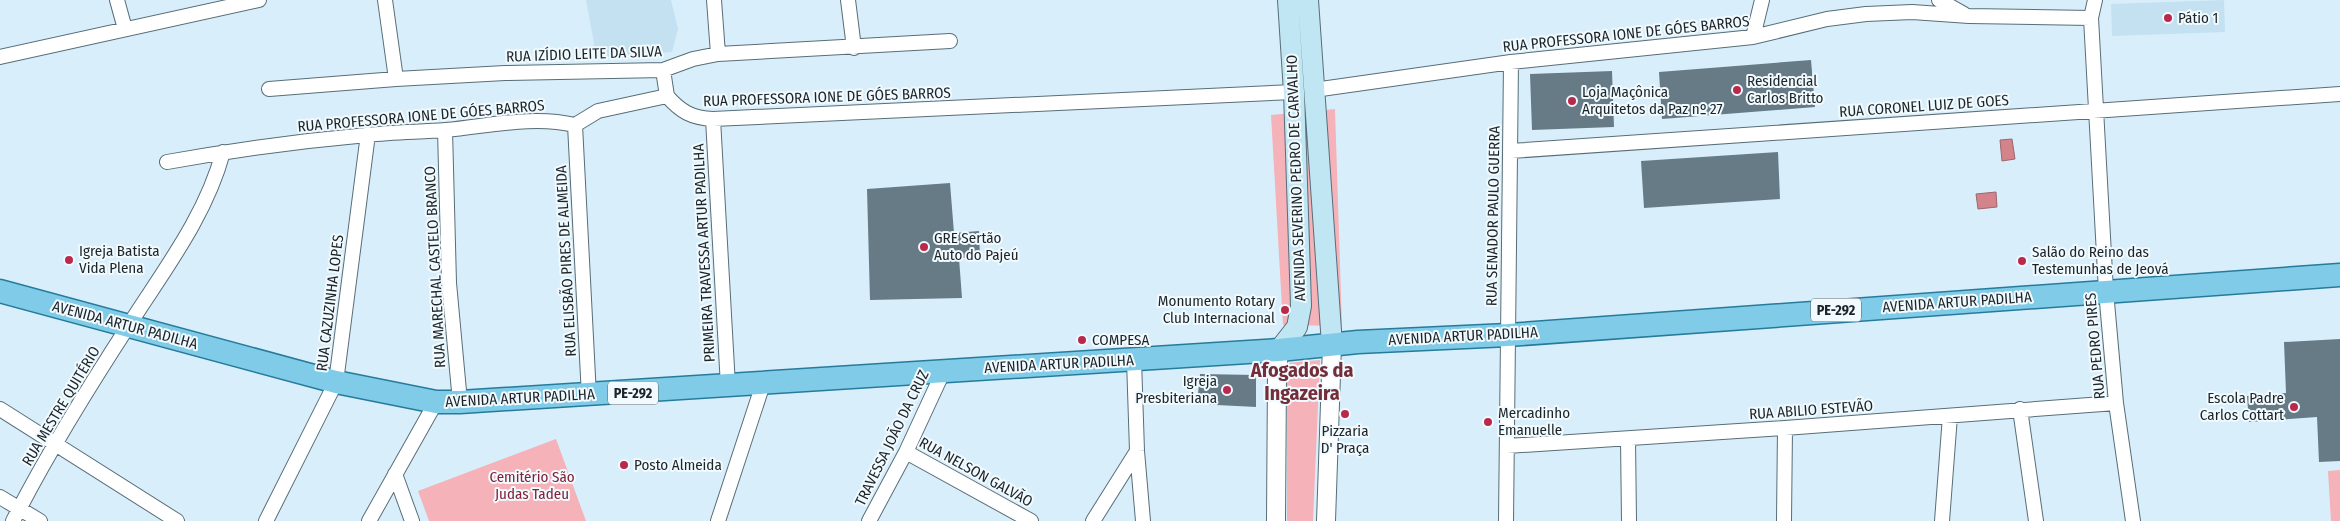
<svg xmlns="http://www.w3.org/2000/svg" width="2340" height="521" viewBox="0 0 2340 521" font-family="'Fira Sans Condensed',sans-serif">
  <rect width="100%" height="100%" fill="#d8effb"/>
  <!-- built -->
  <path fill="#c3e1f1" d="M586,0H671L678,29L672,52L593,58L594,43Z
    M2224,0L2225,32L2112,36L2111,4Z"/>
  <!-- green -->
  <path fill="#f5b2b8" d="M1335,109L1342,326L1283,325L1271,115Z
    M1320,360L1313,521H1287V363Z
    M556,439L586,521H429L418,491Z
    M2340,470V521H2331L2328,471Z"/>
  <!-- water -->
  <path fill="#d4838b" stroke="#9d666d" d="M2012,139L2015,159L2002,161L2000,140Z
    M1996,192L1997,207L1978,209L1976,194Z"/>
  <!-- building -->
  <path fill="#677b86" d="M1811,60L1815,107L1662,119L1659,72Z
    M1612,71L1614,127L1532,130L1530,74Z
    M1778,152L1780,199L1644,208L1641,161Z
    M950,183L954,233L979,231L980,257L959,258L962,298L870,300L867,189Z
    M2340,339V461L2319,462L2317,417L2249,422L2247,396L2286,393L2284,342Z
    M1200,374L1256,375V407L1197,404Z"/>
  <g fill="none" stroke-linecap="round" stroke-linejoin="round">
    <!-- minor casing -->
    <g stroke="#586d77" stroke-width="16">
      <path id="minor" d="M117,0L125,29
        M385,0L396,79
        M714,0L718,54
        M848,0L854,48
        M1939,0L1964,14
        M2095,0L2091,18L2106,291L2116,403L2133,521
        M1753,37L1762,0
        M0,57L259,0
        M663,70L667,96
        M269,89L396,79L505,73L663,70L693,59L718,54L950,41
        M1314,90L1511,62L1753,37L1827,19L1866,14L1912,12L1969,16L2091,18
        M667,96C681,112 692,118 713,119L1294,92
        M713,119L728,386
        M575,125L589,396
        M445,130L449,283L460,402
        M1511,151L2340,94
        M167,162C233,150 300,141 367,135C393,132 420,132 446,130C489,126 533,115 575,125L598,111L667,96
        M1134,360L1137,451L1143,521
        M0,409L177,521
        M2020,409L2036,521
        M1628,439L1629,521
        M1507,446L1785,428L2116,403
        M906,452L1031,521
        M395,474L412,521
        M0,497L40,521
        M13,521C47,454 88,388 129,325C164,270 206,216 223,152
        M266,521L336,382L368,134
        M369,521L436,402
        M718,521L763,384
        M869,521L906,452L944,370
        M1093,521L1137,451
        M1506,521L1511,62
        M1784,521L1785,428
        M1942,521L1950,416"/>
    </g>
    <!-- tertiary casing -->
    <g stroke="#586d77" stroke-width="20">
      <path id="tertiary" d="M1276,521L1277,374L1279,350
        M1326,521L1332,345"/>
    </g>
    <!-- secondary casing -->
    <g stroke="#586d77" stroke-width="22">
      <path id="secondary" d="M1308,0L1332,345
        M1279,350L1297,327L1301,306L1294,92L1288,0"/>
    </g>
    <!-- primary casing -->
    <g stroke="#267b9b" stroke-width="25">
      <path id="primary" d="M0,291L336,382L436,402H460L1279,350L1358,342L1508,335L2340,275"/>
    </g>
    <!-- minor -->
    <use href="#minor" stroke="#fff" stroke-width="14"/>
    <!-- tertiary -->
    <use href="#tertiary" stroke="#fff" stroke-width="18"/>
    <!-- secondary -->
    <use href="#secondary" stroke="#c0e6f4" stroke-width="20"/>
    <!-- primary -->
    <use href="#primary" stroke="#80cce8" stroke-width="22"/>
  </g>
  <!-- markers -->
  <g fill="#ba294b" stroke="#f1fafe" stroke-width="2">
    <circle cx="2168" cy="18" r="5"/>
    <circle cx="1737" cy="90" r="5"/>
    <circle cx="1572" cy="101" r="5"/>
    <circle cx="924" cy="247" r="5"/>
    <circle cx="69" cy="260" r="5"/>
    <circle cx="2022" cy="261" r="5"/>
    <circle cx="1285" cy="310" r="5"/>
    <circle cx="1082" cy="340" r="5"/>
    <circle cx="1227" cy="390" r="5"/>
    <circle cx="2294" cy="407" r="5"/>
    <circle cx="1345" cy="414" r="5"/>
    <circle cx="1488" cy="422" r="5"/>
    <circle cx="624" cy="465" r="5"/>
  </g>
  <g text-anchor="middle" stroke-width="4" stroke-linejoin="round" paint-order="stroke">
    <!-- shield labels -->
    <g fill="#f1fafe" stroke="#5c6468" stroke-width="1">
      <rect x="1811" y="298.5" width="50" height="23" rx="4"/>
      <rect x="608" y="381.5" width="50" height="23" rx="4"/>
    </g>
    <g font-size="14" font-weight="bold" fill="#1c2428">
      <text x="1836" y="315">PE-292</text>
      <text x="633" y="398">PE-292</text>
    </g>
    <!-- poi labels -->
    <g font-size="15" fill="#1c2428" stroke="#f1fafe" text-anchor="start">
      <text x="2178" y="23">Pátio 1</text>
      <text x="1747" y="86">Residencial<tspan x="1747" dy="17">Carlos Britto</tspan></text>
      <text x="1582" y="97">Loja Maçônica<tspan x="1582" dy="17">Arquitetos da Paz nº 27</tspan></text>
      <text x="934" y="243">GRE Sertão<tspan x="934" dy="17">Auto do Pajeú</tspan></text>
      <text x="79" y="256">Igreja Batista<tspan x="79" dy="17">Vida Plena</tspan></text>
      <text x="2032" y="257">Salão do Reino das<tspan x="2032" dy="17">Testemunhas de Jeová</tspan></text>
      <text x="1275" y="306" text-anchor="end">Monumento Rotary<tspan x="1275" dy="17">Club Internacional</tspan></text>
      <text x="1092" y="345">COMPESA</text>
      <text x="1217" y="386" text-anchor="end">Igreja<tspan x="1217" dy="17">Presbiteriana</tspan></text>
      <text x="2284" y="403" text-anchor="end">Escola Padre<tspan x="2284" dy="17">Carlos Cottart</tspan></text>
      <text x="1498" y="418">Mercadinho<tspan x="1498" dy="17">Emanuelle</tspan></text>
      <text x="1345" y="436" text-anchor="middle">Pizzaria<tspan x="1345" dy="17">D' Praça</tspan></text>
      <text x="634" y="470">Posto Almeida</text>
    </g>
    <!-- street labels -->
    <g font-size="15" fill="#1c2428" stroke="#f1fafe">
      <text transform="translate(1626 34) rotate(-6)" y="5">RUA PROFESSORA IONE DE GÓES BARROS</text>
      <text transform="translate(584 54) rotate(-2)" y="5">RUA IZÍDIO LEITE DA SILVA</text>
      <text transform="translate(827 97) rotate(-2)" y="5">RUA PROFESSORA IONE DE GÓES BARROS</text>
      <text transform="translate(1924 106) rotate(-4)" y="5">RUA CORONEL LUIZ DE GOES</text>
      <text transform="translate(421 116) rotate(-5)" y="5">RUA PROFESSORA IONE DE GÓES BARROS</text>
      <text transform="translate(1296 178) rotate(-92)" y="5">AVENIDA SEVERINO PEDRO DE CARVALHO</text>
      <text transform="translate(1493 216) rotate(-89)" y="5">RUA SENADOR PAULO GUERRA</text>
      <text transform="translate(704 253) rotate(-93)" y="5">PRIMEIRA TRAVESSA ARTUR PADILHA</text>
      <text transform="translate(566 261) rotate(-93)" y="5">RUA ELISBÃO PIRES DE ALMEIDA</text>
      <text transform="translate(435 267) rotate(-93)" y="5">RUA MARECHAL CASTELO BRANCO</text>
      <text transform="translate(1957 302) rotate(-4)" y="5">AVENIDA ARTUR PADILHA</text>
      <text transform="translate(330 303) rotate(-83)" y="5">RUA CAZUZINHA LOPES</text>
      <text transform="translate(125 325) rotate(15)" y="5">AVENIDA ARTUR PADILHA</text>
      <text transform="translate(1463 336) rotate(-3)" y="5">AVENIDA ARTUR PADILHA</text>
      <text transform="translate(2095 346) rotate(-95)" y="5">RUA PEDRO PIRES</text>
      <text transform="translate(1059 364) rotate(-3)" y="5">AVENIDA ARTUR PADILHA</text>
      <text transform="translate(520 398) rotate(-3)" y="5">AVENIDA ARTUR PADILHA</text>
      <text transform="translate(61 406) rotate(-59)" y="5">RUA MESTRE QUITÉRIO</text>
      <text transform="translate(1811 410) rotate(-4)" y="5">RUA ABILIO ESTEVÃO</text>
      <text transform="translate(892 438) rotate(-64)" y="5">TRAVESSA JOÃO DA CRUZ</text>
      <text transform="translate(976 472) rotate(29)" y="5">RUA NELSON GALVÃO</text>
    </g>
    <!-- park labels -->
    <g font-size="15" fill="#832236" stroke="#f1fafe">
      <text x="532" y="482">Cemitério São<tspan x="532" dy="17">Judas Tadeu</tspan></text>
    </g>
    <!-- district labels -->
    <g font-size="20" font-weight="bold" fill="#742e39" stroke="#f1fafe">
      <text x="1302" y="377">Afogados da<tspan x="1302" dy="23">Ingazeira</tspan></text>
    </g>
  </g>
</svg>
